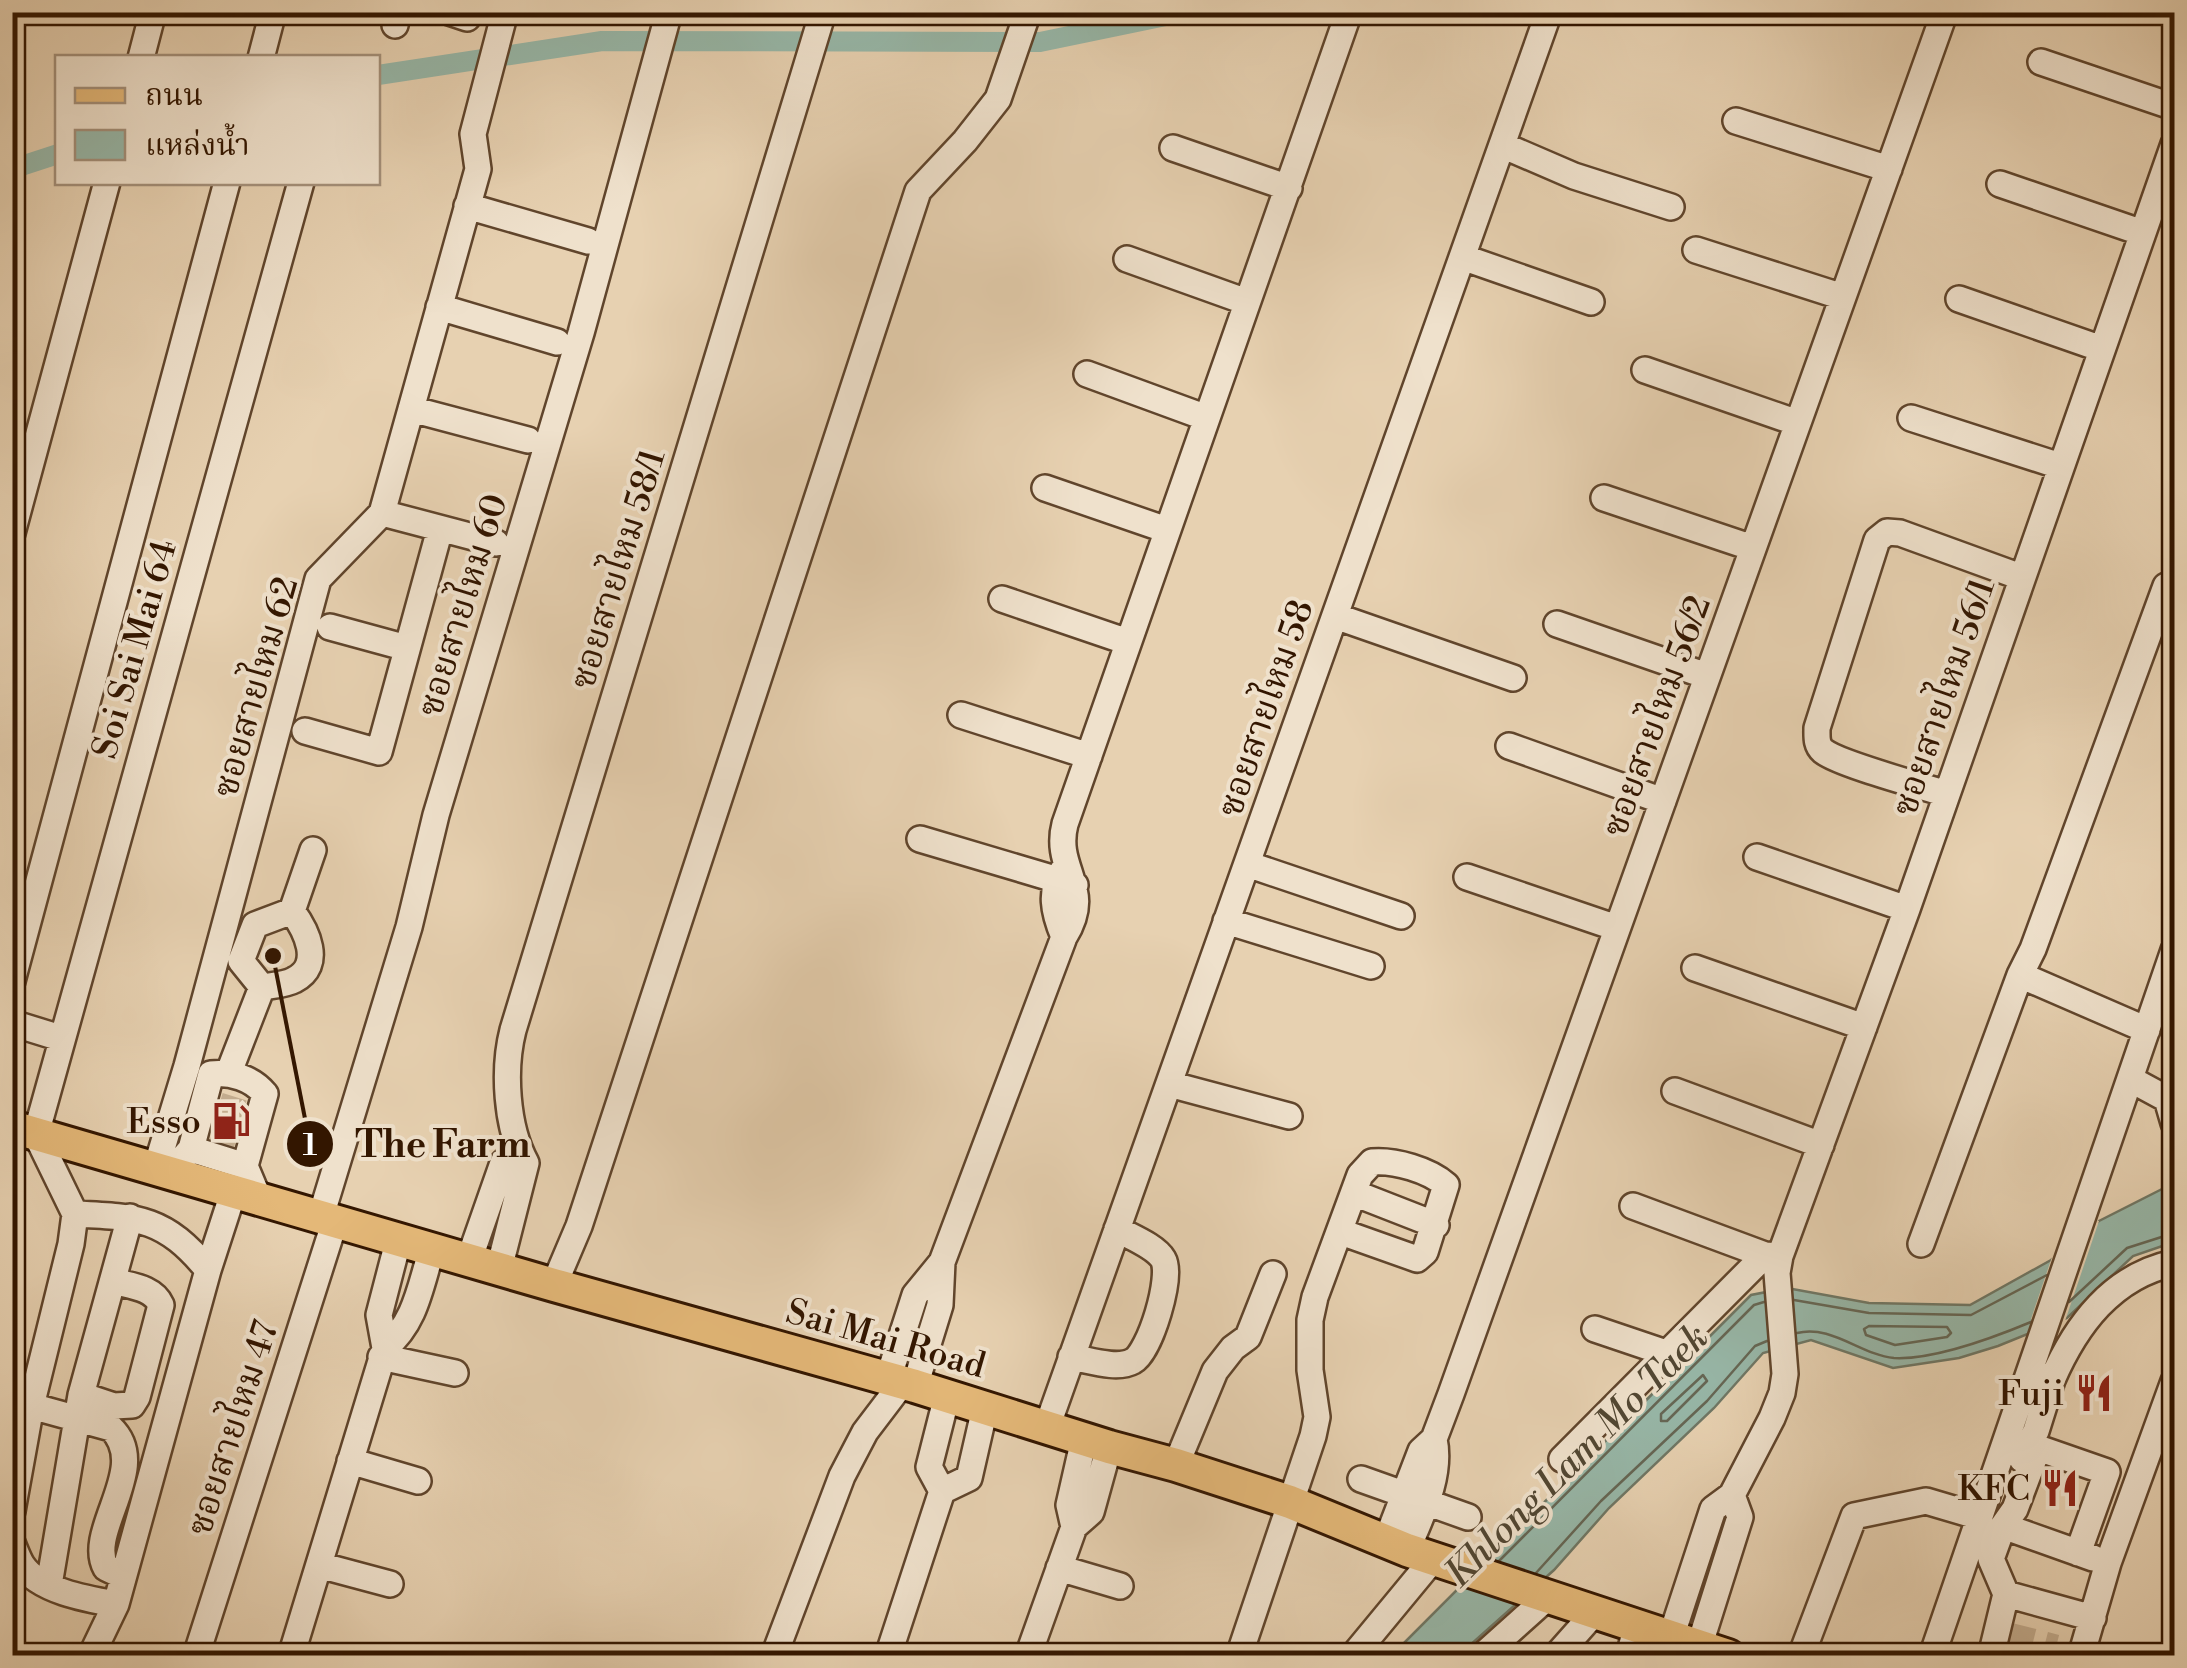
<svg xmlns="http://www.w3.org/2000/svg" width="2187" height="1668" viewBox="0 0 2187 1668" font-family="'Libre Bodoni','Noto Serif Thai',serif">
  <rect width="100%" height="100%" fill="#e7d1b1"/>
  <filter id="stains"><feTurbulence type="fractalNoise" baseFrequency=".002" numOctaves="4"/><feColorMatrix values="0 0 0 0 .2 0 0 0 0 .09 0 0 0 0 .02 0 0 0 .5 -.17"/></filter>
  <radialGradient id="worn" r=".72"><stop offset=".6" stop-color="#630" stop-opacity="0"/><stop offset="1" stop-color="#630" stop-opacity=".3"/></radialGradient>
  <!-- water -->
  <path fill="#97b7a8" stroke="#6f7765" stroke-width="2.5" d="M2174,1183V1242L2133,1256L2067,1318L1998,1346L1959,1358L1893,1368L1811,1340L1763,1353L1714,1408L1609,1508L1554,1570L1459,1655L1391,1656L1751,1295L1787,1288L1869,1303L1970,1305L2051,1260L2099,1221Z"/>
  <!-- pier -->
  <path fill="#e7d1b1" d="M2094,1219L2099,1221L2064,1324L2058,1327L2031,1319L2054,1251Z"/>
  <g fill="none" stroke-linecap="round" stroke-linejoin="round">
    <!-- shore -->
    <path stroke="#656654" stroke-width="2.5" d="M1794,1300L1869,1313L1971,1315L2047,1275
      M2069,1302L2127,1248L2174,1233
      M1869,1326L1947,1327L1951,1333L1947,1337L1895,1345L1866,1335L1864,1329Z
      M1797,1333C1831,1324 1861,1355 1894,1358C1933,1360 1995,1337 2031,1322
      M1703,1375L1707,1381L1667,1421H1661V1414Z
      M1499,1561L1754,1305L1764,1302
      M1536,1573L1601,1501L1707,1401L1755,1346L1767,1341"/>
    <!-- canal -->
    <path stroke="#97b7a8" stroke-width="20" d="M378,75L602,41L1040,42L1185,12
      M12,169L58,154"/>
    <!-- minor-tunnel -->
    <path stroke="#c3ac8e" stroke-width="25" stroke-dasharray="25 12" stroke-linecap="butt" d="M219,1105L248,1114
      M212,1133L241,1141
      M2009,1635L2056,1647"/>
    <!-- minor casing -->
    <g stroke="#60452c" stroke-width="30">
      <path id="minor" d="M449,12L467,18
        M395,25L398,12
        M141,58L153,12
        M261,58L273,12
        M2041,62L2174,107
        M1736,121L1889,169
        M1502,145L1574,176L1671,207
        M1173,148L1289,188
        M2000,184L2143,233
        M467,206L588,241
        M1696,250L1843,297
        M1462,257L1591,302
        M1127,259L1247,302
        M1959,299L2102,349
        M439,307L557,342
        M1645,370L1798,423
        M1087,374L1207,418
        M411,409L528,440
        M1911,418L2060,466
        M1045,488L1167,530
        M1604,498L1753,548
        M382,513L496,543
        M12,533L107,182
        M1002,599L1128,642
        M1335,616L1513,678
        M1557,624L1707,676
        M330,627L407,648
        M961,715L1089,756
        M305,731L379,752L440,529
        M1509,746L1663,801
        M1947,794C1922,786 1839,764 1823,751C1816,745 1817,737 1817,728L1877,540L1887,532L1900,533L2021,577
        M920,839L1075,885
        M1757,857L1907,909
        M1247,864L1401,916
        M1467,877L1617,928
        M292,911C306,930 324,965 294,980C285,985 272,985 262,987L241,961L255,925Z
        M292,911L313,850
        M1226,921L1371,966
        M1064,937C1054,913 1048,890 1065,867
        M1695,968L1864,1027
        M12,981L227,182
        M12,1023L54,1036
        M2147,1030L2020,975L2033,949L2166,586
        M229,1072L262,987
        M2130,1079L2167,1099L2174,1123
        M1169,1084L1289,1116
        M1675,1091L1821,1145
        M191,1149L245,1166
        M156,1168L187,1066L318,579L382,513L478,169L473,134L505,12
        M171,1172L191,1149L211,1074C231,1072 252,1078 265,1094L245,1166L258,1197
        M1354,1193L1436,1225
        M1633,1206L1765,1255L1780,1256
        M75,1214C140,1217 165,1218 208,1270
        M321,1216L409,927L436,815L581,333L669,12
        M1921,1244L2020,975
        M469,1260L503,1163L519,1150
        M499,1269L526,1163C506,1127 503,1069 513,1030L823,12
        M554,1285L579,1226L918,191L965,141L998,99L1028,12
        M1595,1329L1669,1354
        M385,1348L379,1315L399,1238
        M381,1357L455,1373
        M1071,1357C1089,1360 1117,1370 1133,1361C1150,1352 1173,1276 1163,1259C1155,1246 1131,1237 1117,1229
        M888,1379L915,1295L942,1262L1064,937C1095,888 1053,870 1065,824L1349,12
        M2052,1380C2076,1325 2112,1276 2174,1263
        M915,1386L940,1305L942,1262
        M81,1395L114,1406L132,1405L137,1397L161,1305C153,1287 130,1286 113,1281
        M31,1406L111,1428C152,1467 85,1531 106,1568L123,1576
        M1047,1427L1549,12
        M1562,1459L1765,1255
        M2022,1459L2036,1431L2052,1380L2030,1371
        M350,1461L418,1481
        M1176,1465L1215,1371L1233,1348L1248,1337L1273,1274
        M1361,1479L1468,1517
        M942,1491L929,1467L947,1396
        M12,1511L31,1406L71,1244L75,1214L36,1134L301,182
        M2003,1526L2093,1558
        M1074,1527L1069,1505L1084,1439
        M1386,1542L1421,1451L1434,1439L1451,1394L1943,17
        M12,1543C15,1550 18,1559 22,1565C39,1591 87,1599 116,1604
        M1407,1550C1421,1516 1442,1476 1434,1439
        M319,1565L390,1584
        M1059,1568L1120,1586
        M49,1585L81,1395L130,1217
        M2006,1594L2093,1618
        M1671,1637L1713,1509L1732,1495L1772,1418L1782,1393L1785,1374L1777,1273L1780,1256L1907,909L2174,144
        M1699,1647L1740,1517L1732,1495
        M91,1656L116,1604L208,1270L234,1190
        M196,1656L335,1221
        M291,1656L385,1348C416,1322 420,1287 432,1249
        M774,1656L842,1476L865,1432L903,1382
        M888,1656L942,1491L969,1478L985,1408
        M1028,1656L1074,1527L1091,1512L1109,1447
        M1239,1656L1313,1436L1317,1417L1310,1370V1320L1315,1297L1360,1175L1372,1162C1395,1160 1429,1170 1446,1185L1425,1252L1417,1259L1341,1232
        M1353,1656L1434,1558
        M1482,1656L1550,1595
        M1556,1656L1596,1611
        M1629,1656L1637,1625
        M1801,1656L1854,1516L1926,1501L1980,1517
        M1932,1656L2174,950
        M1991,1656L2006,1594L1991,1559L2003,1526L2015,1509L2038,1448L2107,1472L2078,1553
        M2081,1656L2108,1563L2174,1381"/>
    </g>
    <!-- major casing -->
    <g stroke="#331600" stroke-width="38">
      <path id="major" d="M12,1127L554,1285L915,1386L1109,1447L1176,1465L1290,1502L1407,1550L1728,1656"/>
    </g>
    <!-- minor -->
    <use href="#minor" stroke="#efe1cc" stroke-width="25"/>
    <!-- major -->
    <use href="#major" stroke="#e4b878" stroke-width="32"/>
  </g>
  <!-- icons -->
  <defs>
    <g id="fuel-bare" transform="scale(3)"><path d="M-5.5-6h7V0h2V4h1.3V-2.5L3-4.5l.8-.8L6-3V5H2.5V1h-1V6h-7ZM-4.2-4.7v3.2H.2V-4.7Z" fill="#8f2418" stroke="#efe1cc" stroke-width="2.5" paint-order="stroke"/></g>
    <g id="restaurant-bare" transform="scale(3)"><path d="M-5-6h1v4h1v-4h1v4h1v-4h1v5L-1.5 .5V6h-2V.5L-5-1ZM5-6V6H3V1.5H1.5Q1.5-4 5-6Z" fill="#8f2418" stroke="#efe1cc" stroke-width="2.5" paint-order="stroke"/></g>
  </defs>
  <g fill-rule="evenodd">
    <use href="#fuel-bare" x="231" y="1121"/>
    <use href="#restaurant-bare" x="2094" y="1393"/>
    <use href="#restaurant-bare" x="2060" y="1488"/>
  </g>
  <g text-anchor="middle" stroke-width="8" stroke-linejoin="round" paint-order="stroke">
    <!-- street labels -->
    <g font-size="35" fill="#331600" stroke="#efe1cc">
      <text transform="translate(617 569) rotate(-73)" y="12">ซอยสายไหม 58/1</text>
      <text transform="translate(462 605) rotate(-73)" y="12">ซอยสายไหม 60</text>
      <text transform="translate(134 649) rotate(-74)" y="12">Soi Sai Mai 64</text>
      <text transform="translate(255 687) rotate(-74)" y="12">ซอยสายไหม 62</text>
      <text transform="translate(1943 697) rotate(-71)" y="12">ซอยสายไหม 56/1</text>
      <text transform="translate(1265 708) rotate(-71)" y="12">ซอยสายไหม 58</text>
      <text transform="translate(1656 716) rotate(-70)" y="12">ซอยสายไหม 56/2</text>
      <text transform="translate(886 1338) rotate(16)" y="12">Sai Mai Road</text>
      <text transform="translate(232 1428) rotate(-72)" y="12">ซอยสายไหม 47</text>
    </g>
    <!-- poi labels -->
    <g font-size="35" fill="#331600" stroke="#efe1cc" text-anchor="end">
      <text x="201" y="1133">Esso</text>
      <text x="2064" y="1405">Fuji</text>
      <text x="2030" y="1500">KFC</text>
    </g>
    <!-- water labels -->
    <g font-size="38" font-style="italic" fill="#514632" stroke="#efe1cc">
      <text transform="translate(1576 1455) rotate(-45)" y="13">Khlong Lam Mo Taek</text>
    </g>
  </g>
  <!-- callouts -->
  <path fill="none" stroke="#331600" stroke-width="4" d="M273 956L310 1144"/>
  <g fill="#331600" stroke="#efe1cc" stroke-width="4">
    <circle cx="273" cy="956" r="10"/>
    <circle cx="310" cy="1144" r="25"/>
  </g>
  <g font-size="30" text-anchor="middle" font-weight="bold" fill="#fff">
    <text x="310" y="1155">1</text>
  </g>
  <g font-size="38" text-anchor="middle" font-weight="bold" fill="#331600" stroke="#efe1cc" stroke-width="8" stroke-linejoin="round" paint-order="stroke">
    <text x="443" y="1157">The Farm</text>
  </g>
  <!-- margin -->
  <rect width="2187" height="1668" fill="none" stroke="#e7d1b1" stroke-width="50"/>
  <rect x="15" y="15" width="2157" height="1638" fill="none" stroke="#331600" stroke-width="5"/>
  <rect x="25" y="25" width="2137" height="1618" fill="none" stroke="#331600" stroke-width="2.5"/>
  <!-- legend -->
  <rect x="55" y="55" width="325" height="130" fill="#efe1cc" stroke="#a4907a" stroke-width="2.5"/>
  <rect x="75" y="88" width="50" height="15" fill="#e4b878" stroke="#a4907a" stroke-width="2.5"/>
  <text x="145" y="105" font-size="30" fill="#331600">ถนน</text>
  <rect x="75" y="130" width="50" height="30" fill="#97b7a8" stroke="#a4907a" stroke-width="2.5"/>
  <text x="145" y="155" font-size="30" fill="#331600">แหล่งน้ำ</text>
  <rect width="100%" height="100%" filter="url(#stains)"/>
  <rect width="100%" height="100%" fill="url(#worn)"/>
</svg>
